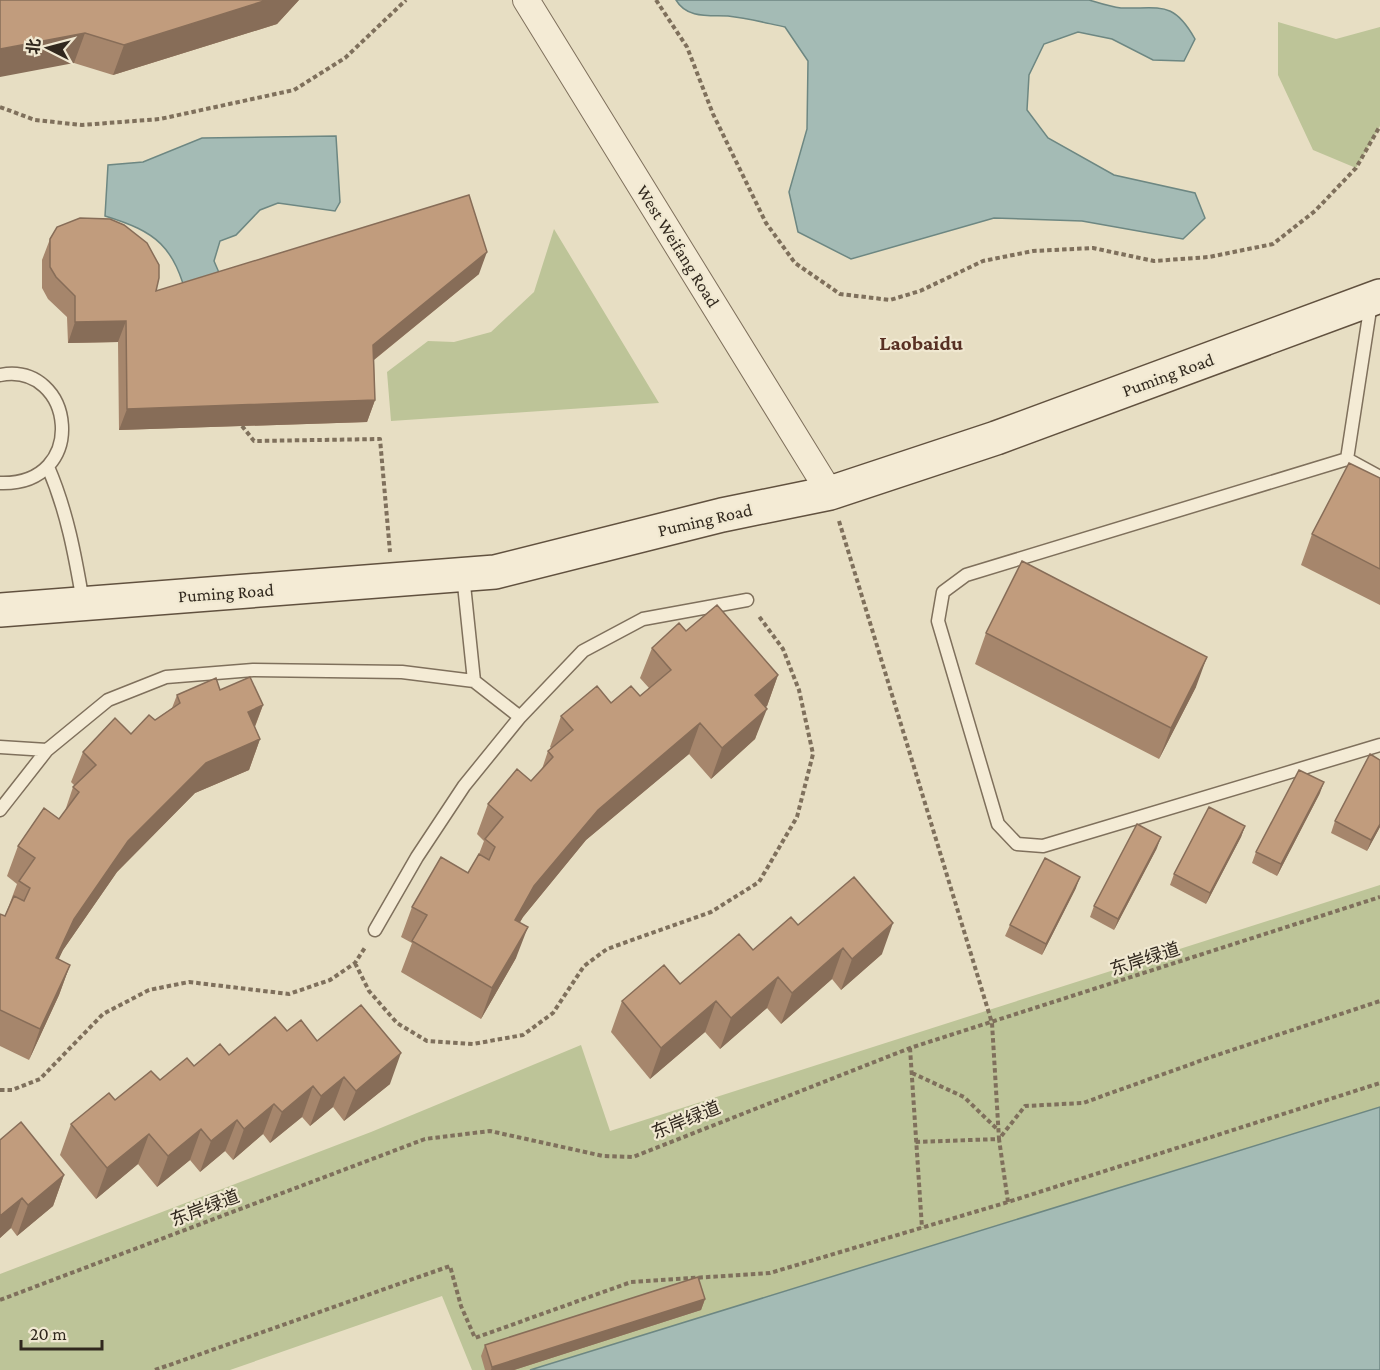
<svg xmlns="http://www.w3.org/2000/svg" width="1380" height="1370" viewBox="0 0 1380 1370" font-family="'Crimson Pro','Noto Sans SC',serif">
  <rect width="100%" height="100%" fill="#e7dec3"/>
  <!-- green -->
  <path fill="#bdc498" d="M1278,22L1336,39L1380,27V126L1356,168L1313,150L1278,75Z
    M554,229L659,403L391,421L387,372L428,341L454,342L491,332L534,292Z
    M1380,885V1107L530,1370H472L442,1296L230,1370H0V1274L371,1132L581,1045L610,1131Z"/>
  <!-- water -->
  <path fill="#a4bbb5" stroke="#6d8782" stroke-width="1.5" d="M676,0H1089C1099,3 1111,7 1121,8C1161,9 1173,0 1195,39L1184,61L1153,60L1112,39L1078,32L1044,44L1029,75L1027,110L1048,138L1114,175L1195,193L1205,218L1183,239L1082,221L994,218L851,259L798,232L789,192L807,129L808,61L785,27C766,23 747,18 728,16C710,15 687,19 676,0Z
    M336,136L340,202L335,211L278,203L260,210L236,235L220,241L214,261L226,289L188,301C174,246 157,232 105,216L108,165L143,162L202,138Z
    M1380,1107V1370H530Z"/>
  <g fill="none" stroke-linecap="round" stroke-linejoin="round">
    <!-- service casing -->
    <g stroke="#7f705c" stroke-width="15">
      <path id="service" d="M0,375C75,361 90,486 0,483
        M1347,459L1371,303
        M48,467C67,511 75,555 83,602
        M1380,477L1347,459L966,575L943,592L938,621L998,824L1017,844L1043,846L1380,745
        M463,575L474,681
        M0,747L47,750L108,700L166,677L253,670L402,672L474,681L520,717
        M0,810L47,750
        M375,930L417,857L464,786L520,717L583,651L643,619L747,600"/>
    </g>
    <!-- minor casing -->
    <g stroke="#7f705c" stroke-width="28">
      <path id="minor" d="M526,0L830,493"/>
    </g>
    <!-- secondary casing -->
    <g stroke="#61513f" stroke-width="36">
      <path id="secondary" d="M0,610L495,572L722,515L830,493L996,438L1380,296"/>
    </g>
    <!-- path -->
    <path stroke="#7f705c" stroke-width="4" stroke-dasharray="4.5 3" stroke-linecap="butt" d="M656,0L687,47L713,114L766,223L795,263L840,294L890,300L920,291L983,261L1033,251L1093,248L1154,261L1209,257L1273,244L1315,211L1356,168L1380,126
      M0,107L35,120L82,125L160,119L294,90L345,58L406,0
      M242,426L254,441L380,439L390,552
      M839,521L992,1023L999,1139L915,1142
      M355,963L369,991L397,1023L427,1041L473,1044L523,1035L553,1013L584,966L607,949L711,912L759,882L797,817L813,754L799,690L783,649L758,615
      M910,1048L922,1228
      M912,1073L964,1097L998,1130
      M0,1090H12L40,1079L103,1014L149,990L189,982L289,994L330,980L355,963L366,946
      M1008,1202L999,1139L1025,1106L1083,1103L1211,1057L1380,1001
      M0,1300L425,1139L490,1131L603,1156L633,1157L910,1048L1380,897
      M155,1370L450,1266L461,1306L475,1338L631,1282L770,1273L1008,1202L1380,1083"/>
    <!-- service -->
    <use href="#service" stroke="#f4ebd5" stroke-width="12"/>
    <!-- minor -->
    <use href="#minor" stroke="#f4ebd5" stroke-width="26"/>
    <!-- secondary -->
    <use href="#secondary" stroke="#f4ebd5" stroke-width="33"/>
  </g>
  <!-- wall -->
  <path fill="#a6866c" d="M0,0H299L277,24L113,75L74,63Z
    M50,239L156,291L479,274L374,360L375,400L367,422L119,430L118,342L68,343L67,317L48,299L42,288V260Z
    M1380,478V605L1301,565L1312,534Z
    M686,631L778,675L767,706L765,707L755,739L711,779L689,754L586,840L523,917L520,922L516,958L481,1019L401,972L412,943L401,937L412,907L468,873L479,854L484,841L477,834L488,804L531,781L542,769L548,751L551,748L550,747L561,716L640,696L649,688L640,678L652,648Z
    M986,633L1196,687L1159,759L975,664Z
    M220,690L263,705L255,727L260,739L249,770L195,793L117,872L63,950L58,959L70,965L59,995L29,1060L0,1046V914L5,916L17,884L7,876L18,846L59,819L65,811L73,787L75,786L71,782L83,752L131,734L155,720L172,708L177,695Z
    M1320,793L1277,876L1252,863L1256,852Z
    M1335,821L1380,827L1367,851L1331,833Z
    M1245,826L1241,837L1206,904L1170,885L1174,874Z
    M1157,848L1114,930L1090,917L1094,906Z
    M1076,888L1042,955L1005,936L1010,925Z
    M798,925L882,954L841,990L832,979L781,1024L767,1008L720,1049L705,1032L650,1079L611,1032L622,1001L680,984L753,950Z
    M287,1031L317,1041L390,1084L344,1121L333,1107L310,1126L302,1117L270,1143L263,1134L233,1160L225,1151L200,1172L190,1160L157,1187L138,1164L96,1199L60,1155L71,1124L115,1100L194,1066L229,1055Z
    M0,1140L64,1175L53,1206L17,1236L11,1228L0,1238Z
    M705,1299L701,1310L514,1370H485L481,1356L485,1345Z"/>
  <!-- shaded-wall -->
  <path fill="#876d58" d="M267,0H299L277,24L113,75L124,45Z
    M85,33L74,63L0,77V49Z
    M487,252L479,274L365,367L373,345Z
    M126,321L118,342L68,343L75,322Z
    M375,400L367,422L119,430L127,409Z
    M1207,657L1196,687L1159,759L1171,728Z
    M778,675L767,706L744,726L755,695Z
    M263,705L251,736L248,712Z
    M767,709L755,739L711,779L722,748Z
    M700,723L689,754L586,840L523,917L504,950L515,920L534,886L598,810Z
    M260,739L249,770L195,793L117,872L63,950L45,989L56,958L74,919L128,841L206,763Z
    M1324,782L1320,793L1277,876L1281,864Z
    M1380,824V827L1367,851L1371,840Z
    M1245,826L1241,837L1206,904L1210,893Z
    M1161,837L1157,848L1114,930L1118,919Z
    M1080,877L1076,888L1042,955L1046,944Z
    M893,923L882,954L841,990L852,959Z
    M528,927L516,958L481,1019L492,988Z
    M843,948L832,979L781,1024L792,993Z
    M70,965L59,995L29,1060L40,1029Z
    M778,977L767,1008L720,1049L731,1018Z
    M716,1001L705,1032L650,1079L661,1048Z
    M401,1053L390,1084L344,1121L356,1091Z
    M344,1077L333,1107L310,1126L321,1096Z
    M313,1086L302,1117L270,1143L282,1112Z
    M274,1104L263,1134L233,1160L244,1129Z
    M237,1120L225,1151L200,1172L211,1141Z
    M201,1129L190,1160L157,1187L168,1156Z
    M149,1134L138,1164L96,1199L107,1168Z
    M64,1175L53,1206L17,1236L28,1205Z
    M22,1198L11,1228L0,1238V1216Z
    M705,1299L701,1310L514,1370H491L492,1367Z"/>
  <!-- building -->
  <path fill="#c19c7d" stroke="#876d58" stroke-width="1.5" d="M0,0H267L124,45L85,33L0,49Z
    M469,195L487,252L373,345L375,400L127,409L126,321L75,322V296L56,277L50,267V239L57,227L80,218L110,219L124,225L147,243L159,265V278L156,291Z
    M1349,463L1380,478V569L1312,534Z
    M1022,561L1207,657L1171,728L986,633Z
    M717,605L778,675L755,695L767,709L722,748L700,723L598,810L534,886L515,920L528,927L492,988L412,941L427,915L412,907L441,857L468,873L479,854L489,860L495,847L485,839L503,817L488,804L517,769L531,781L553,757L548,751L573,730L561,716L597,686L611,703L631,686L640,696L671,670L652,648L679,623L686,631Z
    M250,677L263,705L248,712L260,739L206,763L128,841L74,919L56,958L70,965L40,1029L0,1010V914L5,916L14,896L24,901L30,888L19,881L35,858L18,846L44,808L59,819L79,792L73,787L96,765L83,752L115,718L131,734L149,715L155,720L180,703L177,695L216,678L220,690Z
    M1370,754L1380,760V824L1371,840L1335,821Z
    M1299,770L1324,782L1281,864L1256,852Z
    M1209,807L1245,826L1210,893L1174,874Z
    M1137,824L1161,837L1118,919L1094,906Z
    M1045,858L1080,877L1046,944L1010,925Z
    M854,877L893,923L852,959L843,948L792,993L778,977L731,1018L716,1001L661,1048L622,1001L664,965L680,984L739,934L753,950L791,917L798,925Z
    M361,1005L401,1053L356,1091L344,1077L321,1096L313,1086L282,1112L274,1104L244,1129L237,1120L211,1141L201,1129L168,1156L149,1134L107,1168L71,1124L109,1093L115,1100L151,1071L160,1080L187,1058L194,1066L220,1044L229,1055L275,1017L287,1031L301,1020L317,1041Z
    M21,1122L64,1175L28,1205L22,1198L0,1216V1140Z
    M698,1277L705,1299L492,1367L485,1345Z"/>
  <g text-anchor="middle" stroke-width="4.5" stroke-linejoin="round" paint-order="stroke">
    <!-- street labels -->
    <g font-size="18" fill="#31281e" stroke="#f0e8d1">
      <text transform="translate(678 246) rotate(58)" y="6">West Weifang Road</text>
      <text transform="translate(1168 375) rotate(-20)" y="6">Puming Road</text>
      <text transform="translate(705 520) rotate(-13)" y="6">Puming Road</text>
      <text transform="translate(226 593) rotate(-4)" y="6">Puming Road</text>
      <text transform="translate(1145 959) rotate(-18)" y="6">东岸绿道</text>
      <text transform="translate(686 1120) rotate(-22)" y="6">东岸绿道</text>
      <text transform="translate(205 1208) rotate(-21)" y="6">东岸绿道</text>
    </g>
    <!-- quarter labels -->
    <g font-size="21" font-weight="bold" fill="#583023" stroke="#f0e8d1">
      <text x="921" y="350">Laobaidu</text>
    </g>
  </g>
  <!-- north arrow -->
  <g transform="translate(48 48) rotate(276)" stroke="#f0e8d1" stroke-width="4.5" paint-order="stroke">
  <path d="M0-4.5L10 22L0 15L-10 22Z" fill="#31281e"/>
  <text y="-9" font-size="16" font-weight="bold" text-anchor="middle" fill="#31281e">北</text>
  </g>
  <!-- scale -->
  <path d="M21 1340v9h81v-9" fill="none" stroke="#31281e" stroke-width="3"/>
  <text x="30" y="1340" font-size="18" fill="#31281e" stroke="#f0e8d1" stroke-width="4.5" paint-order="stroke">20 m</text>
</svg>
